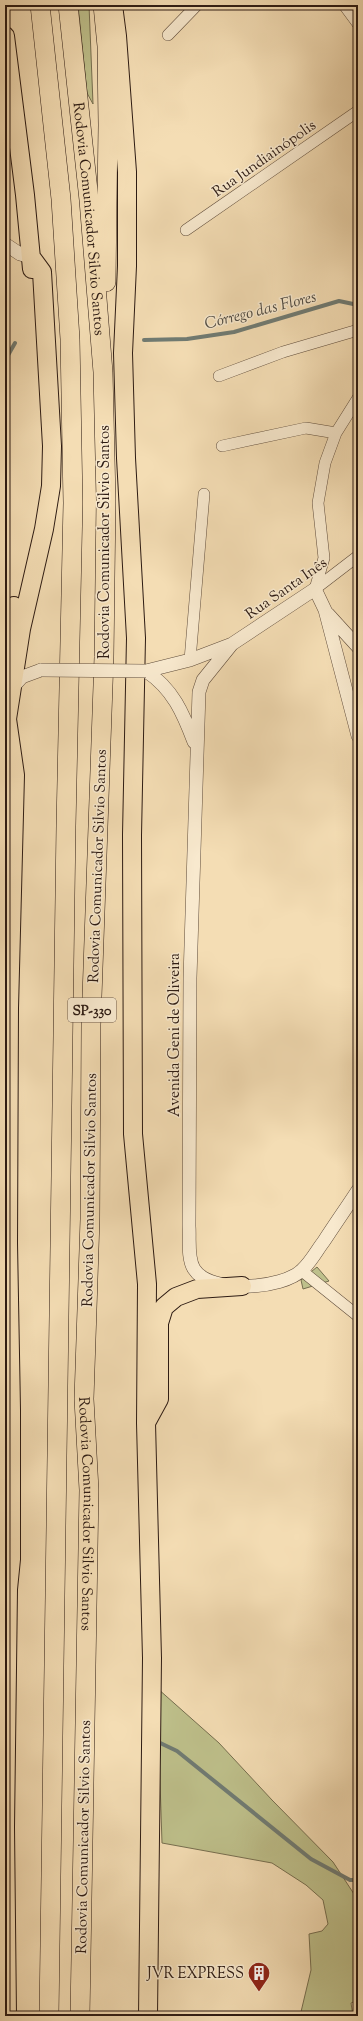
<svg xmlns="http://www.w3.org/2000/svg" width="363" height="2021" viewBox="0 0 363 2021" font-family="'Sorts Mill Goudy',serif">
  <rect width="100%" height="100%" fill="#f4ddb4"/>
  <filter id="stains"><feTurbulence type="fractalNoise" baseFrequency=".005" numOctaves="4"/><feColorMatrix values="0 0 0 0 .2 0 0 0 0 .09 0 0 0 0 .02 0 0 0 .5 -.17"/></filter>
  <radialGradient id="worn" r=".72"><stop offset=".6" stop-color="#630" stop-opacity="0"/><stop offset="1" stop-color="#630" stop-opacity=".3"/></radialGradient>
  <!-- green -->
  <path fill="#bec08b" stroke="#766e4f" d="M78,5H89L93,104L87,93Z
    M317,1267L329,1281L303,1289L301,1280Z
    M157,1688L219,1743L272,1800L333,1862L354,1894L358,1907V2000L351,2003L353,2016H300L311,1970L309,1934L322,1931L328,1924L323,1900L306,1885L272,1863L162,1843Z"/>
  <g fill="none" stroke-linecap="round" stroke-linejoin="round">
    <!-- stream -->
    <path stroke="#707b73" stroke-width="4" d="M144,340L187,339L234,332L339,301L358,305
      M5,388L7,357L15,343
      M156,1741L177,1751L311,1859L350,1880H358"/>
    <!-- minor casing -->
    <g stroke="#5f4c3b" stroke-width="12">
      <path id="minor" d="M344,5L358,24
        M168,35L197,5
        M186,230L358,111
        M219,376L283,352L358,330
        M222,446L306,428L336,433
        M315,589L324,558L318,503L325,463L336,433L358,398
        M315,589L358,556
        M190,660L204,494
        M302,1271L358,1316"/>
    </g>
    <!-- tertiary casing -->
    <g stroke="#5f4c3b" stroke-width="14">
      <path id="tertiary" d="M5,244L20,254L31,257
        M328,614L358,647
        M232,644L203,680L199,692L190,978L189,1226C190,1238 187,1258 194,1269C210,1295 283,1289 302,1270C311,1262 317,1250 324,1241C335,1224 347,1207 358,1190
        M146,671L190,660L232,644L315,589L325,610L358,736
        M146,671C173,689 183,713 194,742
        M11,689L22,677L41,670"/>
    </g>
    <!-- trunk casing -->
    <g stroke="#2d1b13" stroke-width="20">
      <path id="trunk" d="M113,5L117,36L127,172V266L123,353L126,458L136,638L132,835L133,1134L147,1284L146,1423L152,1658L148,2016
        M5,36L25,195L32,269
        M5,642L14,606
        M147,1421L159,1399V1323L164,1307L176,1297L197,1289L242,1286
        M7,2016L5,1827L8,1589L11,1559V1410L8,1243L9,1008L15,775L7,719L21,629L44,529L51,486L52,446L42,272L31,257"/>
    </g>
    <!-- motorway casing -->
    <g stroke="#2d1b13" stroke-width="20">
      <g id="motorway">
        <path d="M40,5L61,199L70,339L73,503L66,826L49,2016"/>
        <path id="s1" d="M68,5L89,200L103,372L106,500L104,657L91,1025L90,1219L84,1399L89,1490L80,2016"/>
        <path d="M103,5L107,46L108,125L106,282"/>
      </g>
    </g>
    <!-- minor -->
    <use href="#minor" stroke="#f8e9ce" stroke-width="11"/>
    <!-- tertiary -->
    <use href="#tertiary" stroke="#f8e9ce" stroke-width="13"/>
    <!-- trunk -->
    <use href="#trunk" stroke="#f4ddb4" stroke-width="18"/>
    <!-- motorway -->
    <use href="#motorway" stroke="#f4ddb4" stroke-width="19"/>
    <!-- tertiary-bridge casing -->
    <g stroke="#5f4c3b" stroke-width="14" stroke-linecap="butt">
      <path id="tertiary-bridge" d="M41,670L146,671"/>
    </g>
    <!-- tertiary-bridge -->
    <use href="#tertiary-bridge" stroke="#f8e9ce" stroke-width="13"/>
  </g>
  <!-- icons -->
  <defs>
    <g id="building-pin" transform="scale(1.15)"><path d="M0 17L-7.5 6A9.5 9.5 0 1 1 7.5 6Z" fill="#8f2418" stroke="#f8e9ce"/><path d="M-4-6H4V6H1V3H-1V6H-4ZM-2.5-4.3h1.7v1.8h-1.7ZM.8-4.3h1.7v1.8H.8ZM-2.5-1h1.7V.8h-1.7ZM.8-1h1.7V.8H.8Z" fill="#fff"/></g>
  </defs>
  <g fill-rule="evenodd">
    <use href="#building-pin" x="259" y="1973"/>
  </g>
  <g text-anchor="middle" stroke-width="3" stroke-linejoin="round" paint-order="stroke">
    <!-- shield labels -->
    <rect fill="#f8e9ce" stroke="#6a594b" stroke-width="1" x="68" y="998" width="48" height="24" rx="3"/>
    <g font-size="14" font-weight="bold" fill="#2d1b13">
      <text x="92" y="1015">SP-330</text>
    </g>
    <!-- street labels -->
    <g font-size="15" fill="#2d1b13" stroke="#f8e9ce">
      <text transform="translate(264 158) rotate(-35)" y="5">Rua Jundiainópolis</text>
      <text dy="5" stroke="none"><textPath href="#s1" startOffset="215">Rodovia Comunicador Silvio Santos</textPath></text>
      <text transform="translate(104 542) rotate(-90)" y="5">Rodovia Comunicador Silvio Santos</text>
      <text transform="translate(286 588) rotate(-35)" y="5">Rua Santa Inês</text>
      <text transform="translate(97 866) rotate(-88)" y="5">Rodovia Comunicador Silvio Santos</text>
      <text transform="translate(174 1035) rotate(-90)" y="5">Avenida Geni de Oliveira</text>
      <text transform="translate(89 1190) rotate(-89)" y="5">Rodovia Comunicador Silvio Santos</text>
      <text dy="5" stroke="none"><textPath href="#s1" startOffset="1511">Rodovia Comunicador Silvio Santos</textPath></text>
      <text transform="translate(83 1837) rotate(-89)" y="5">Rodovia Comunicador Silvio Santos</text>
    </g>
    <!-- poi labels -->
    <g font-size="15" fill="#2d1b13" stroke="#f8e9ce" text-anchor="end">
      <text x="244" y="1978">JVR EXPRESS</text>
    </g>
    <!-- water labels -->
    <g font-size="16" font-style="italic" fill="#4f4b43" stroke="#f8e9ce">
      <text transform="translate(260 309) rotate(-14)" y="6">Córrego das Flores</text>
    </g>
  </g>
  <!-- margin -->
  <rect width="363" height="2021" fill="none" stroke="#f4ddb4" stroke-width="20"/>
  <rect x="6" y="6" width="351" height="2009" fill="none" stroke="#2d1b13" stroke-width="2"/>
  <rect x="10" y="10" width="343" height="2001" fill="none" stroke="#2d1b13"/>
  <rect width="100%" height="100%" filter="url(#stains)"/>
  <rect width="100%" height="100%" fill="url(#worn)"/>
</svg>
